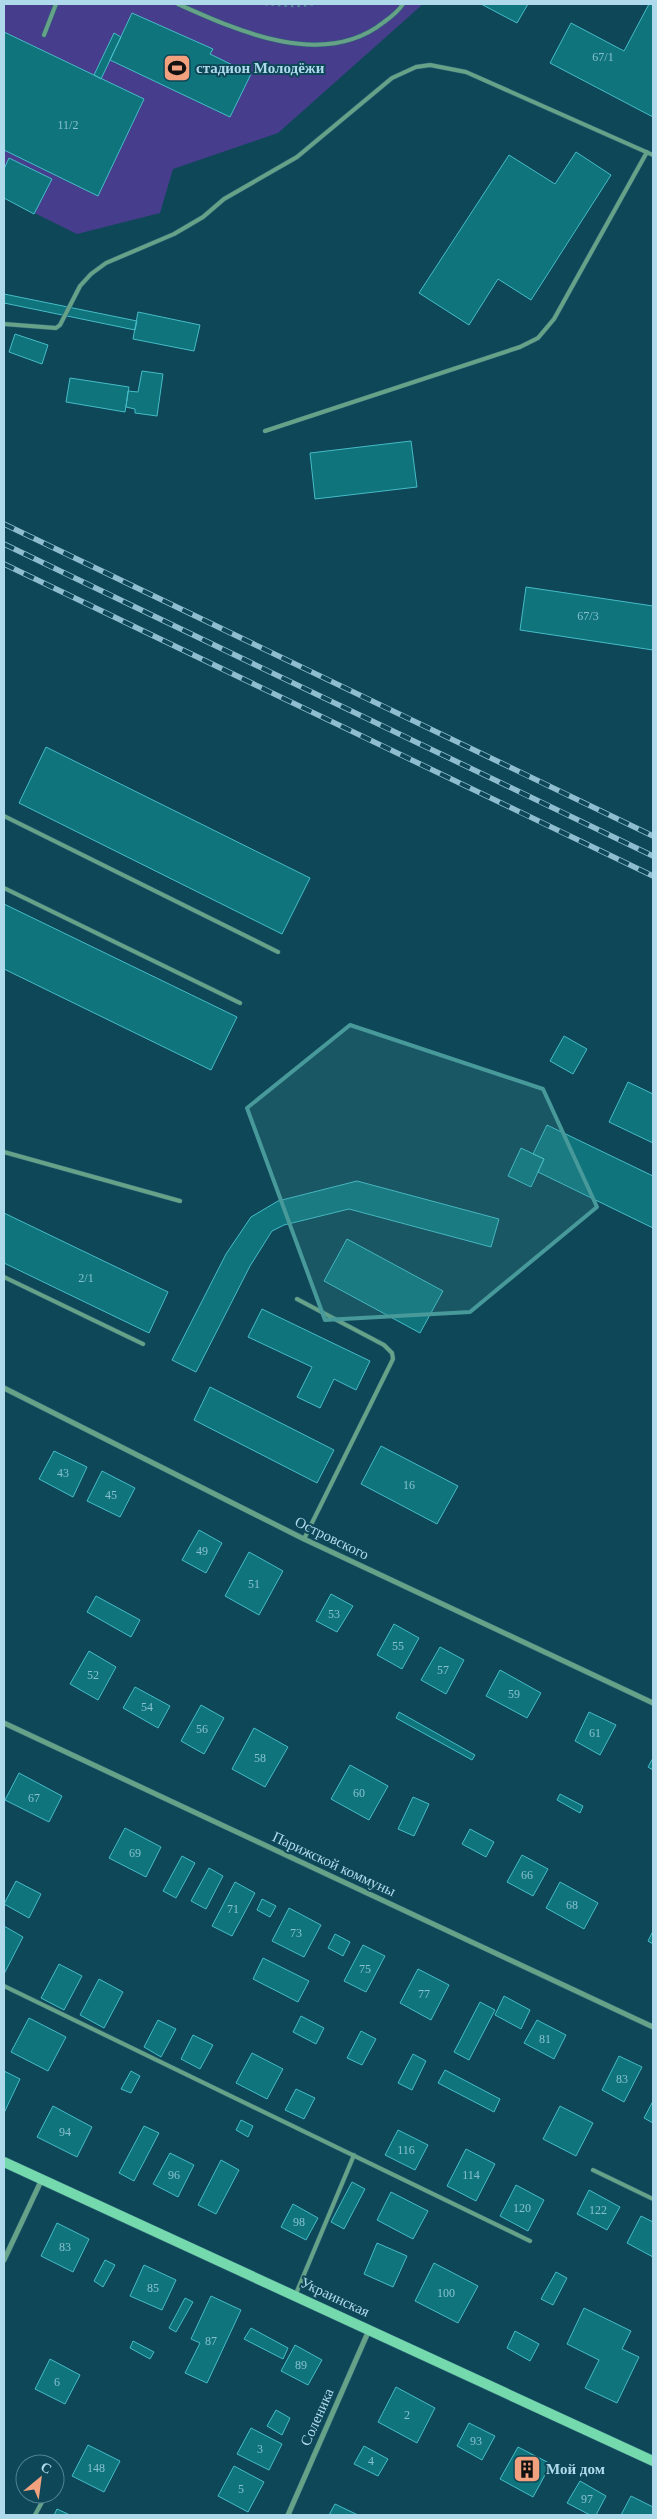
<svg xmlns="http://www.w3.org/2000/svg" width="657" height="2519" viewBox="0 0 657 2519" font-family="Georgia,serif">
  <rect width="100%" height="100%" fill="#0e4758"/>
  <!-- green -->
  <path fill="#463e8c" d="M4,4H423L278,133L173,169L160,213L77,234L4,198Z"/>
  <!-- building -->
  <path fill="#0f747c" stroke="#46bcc7" d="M481,4H528L517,23Z
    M649,4H653V117L550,63L571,23L624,51Z
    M132,13L213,49L210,54L251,74L230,117L110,60Z
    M4,32L144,99L98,196L4,150Z
    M114,33L121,37L101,79L94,75Z
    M576,152L611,175L531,300L498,279L469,325L419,293L509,155L555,184Z
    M9,158L52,179L34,214L4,198V169Z
    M4,294L137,321L135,330L4,303Z
    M138,312L200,325L194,351L133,339Z
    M15,334L48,345L42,364L9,352Z
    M142,371L163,374L157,416L135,413V409L126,407L128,391L138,392Z
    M70,378L129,387L125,412L66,402Z
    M411,441L417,487L315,499L310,453Z
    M526,587L653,606V650L520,630Z
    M46,747L310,878L282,934L19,803Z
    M4,904L237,1017L211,1070L4,969Z
    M564,1036L587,1049L573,1074L550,1061Z
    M628,1082L653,1094V1143L609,1122Z
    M547,1125L653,1176V1228L538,1172L544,1159L533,1154Z
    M521,1148L544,1159L531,1187L508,1176Z
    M357,1181L499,1219L491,1247L349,1209L284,1225L272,1231L250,1266L196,1372L172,1360L226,1254L251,1217L278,1201Z
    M4,1213L168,1292L149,1333L4,1263Z
    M347,1239L443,1291L420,1333L324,1281Z
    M262,1309L370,1361L356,1390L334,1379L320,1408L297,1397L312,1367L248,1337Z
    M210,1387L334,1450L317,1483L194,1420Z
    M381,1446L458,1486L437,1524L361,1484Z
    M54,1451L87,1467L73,1497L39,1479Z
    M102,1471L135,1488L120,1517L87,1501Z
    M199,1530L222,1543L206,1573L182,1560Z
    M249,1552L283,1571L259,1615L225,1596Z
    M331,1594L353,1606L337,1632L316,1621Z
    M96,1596L140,1620L131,1637L87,1612Z
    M394,1624L419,1638L402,1669L377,1655Z
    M440,1647L464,1660L446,1694L421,1680Z
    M89,1651L116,1667L98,1700L70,1684Z
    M500,1670L541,1693L527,1718L486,1696Z
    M135,1687L170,1706L158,1728L123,1708Z
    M201,1705L224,1718L204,1754L181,1741Z
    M399,1712L475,1755L472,1760L396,1718Z
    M589,1712L616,1725L600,1755L575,1741Z
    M254,1728L288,1747L265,1787L232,1769Z
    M653,1758V1770L648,1767Z
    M350,1765L388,1786L369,1820L331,1799Z
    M19,1773L62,1796L49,1822L5,1800Z
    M560,1794L583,1806L580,1813L557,1800Z
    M413,1797L429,1804L414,1836L398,1829Z
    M125,1828L161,1847L146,1877L109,1858Z
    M470,1829L494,1842L486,1857L462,1844Z
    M522,1855L548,1869L533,1896L507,1882Z
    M182,1856L195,1863L176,1898L163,1891Z
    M209,1868L223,1876L206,1909L191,1901Z
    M16,1881L41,1894L29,1918L4,1904Z
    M235,1882L255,1893L232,1936L212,1926Z
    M560,1882L598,1903L584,1929L546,1908Z
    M262,1899L276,1906L270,1917L257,1910Z
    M289,1908L321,1925L304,1957L272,1941Z
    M4,1926L23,1937L4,1974Z
    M653,1931V1944L648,1941Z
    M335,1934L350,1942L343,1956L328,1948Z
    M363,1945L385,1956L366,1992L344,1981Z
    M263,1958L309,1981L298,2002L253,1979Z
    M59,1964L82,1976L64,2010L41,1998Z
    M418,1969L449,1985L431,2020L400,2003Z
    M99,1979L123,1992L104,2028L80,2015Z
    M504,1996L530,2010L521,2029L495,2015Z
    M480,2002L495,2010L469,2060L454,2052Z
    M301,2016L324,2028L316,2044L293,2032Z
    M29,2018L66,2037L48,2071L11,2052Z
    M158,2020L176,2029L161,2057L144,2047Z
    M537,2020L566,2035L554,2059L524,2043Z
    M361,2031L376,2039L362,2065L347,2058Z
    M193,2035L213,2045L200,2069L181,2059Z
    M252,2053L283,2069L267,2099L236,2083Z
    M413,2054L426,2061L412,2090L398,2083Z
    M619,2056L642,2067L624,2102L602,2090Z
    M445,2070L500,2099L494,2112L438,2083Z
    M4,2071L20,2079L4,2113Z
    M131,2071L140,2076L131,2093L121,2089Z
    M296,2089L315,2098L304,2119L285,2110Z
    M653,2101V2123L644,2118Z
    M53,2106L92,2127L77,2157L37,2137Z
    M560,2106L593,2123L576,2156L543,2139Z
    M241,2120L253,2126L248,2137L236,2130Z
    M144,2126L159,2133L134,2181L119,2173Z
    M398,2130L428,2145L415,2170L385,2155Z
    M466,2149L495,2164L476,2201L447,2186Z
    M170,2153L194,2165L178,2197L153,2184Z
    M221,2160L239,2170L216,2214L198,2205Z
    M352,2182L365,2189L344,2229L331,2222Z
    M516,2185L544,2200L528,2231L500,2216Z
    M589,2190L620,2207L607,2230L577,2214Z
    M391,2192L428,2211L413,2239L377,2220Z
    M293,2204L318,2218L306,2240L281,2227Z
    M641,2216L653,2222V2257L627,2243Z
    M57,2223L89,2239L73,2272L41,2256Z
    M377,2243L407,2256L393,2287L364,2274Z
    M105,2260L115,2265L103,2287L94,2281Z
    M434,2263L478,2286L458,2323L415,2301Z
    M144,2265L176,2280L162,2310L130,2296Z
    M556,2272L567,2278L553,2305L541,2299Z
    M211,2296L241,2310L207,2383L185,2373L200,2343L191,2339Z
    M185,2298L193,2302L176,2332L169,2328Z
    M584,2308L631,2331L622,2349L639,2357L617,2403L585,2388L599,2360L567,2344Z
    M251,2328L288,2348L283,2359L244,2339Z
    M515,2331L539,2344L530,2361L507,2348Z
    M133,2341L154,2352L150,2359L130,2348Z
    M295,2345L322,2360L308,2385L281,2371Z
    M50,2359L80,2375L65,2404L35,2389Z
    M396,2387L435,2408L417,2443L378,2422Z
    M276,2410L290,2418L282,2435L267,2426Z
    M469,2423L495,2436L482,2460L457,2446Z
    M251,2428L282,2444L269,2470L237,2454Z
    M88,2445L120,2461L104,2492L72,2476Z
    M364,2446L388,2459L378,2476L354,2464Z
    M518,2447L551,2464L533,2497L500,2479Z
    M234,2466L264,2482L248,2512L218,2496Z
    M580,2481L606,2496L596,2515H590L567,2503Z
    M631,2496L653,2507V2515H621Z
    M335,2504L358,2515H329Z
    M57,2509L70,2515H54Z"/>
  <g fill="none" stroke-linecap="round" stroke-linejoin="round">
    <!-- lane casing -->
    <g stroke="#2e6476" stroke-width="5">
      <path id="lane" d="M178,4C238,31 324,70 384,22C391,17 398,12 403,4
        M44,35L56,4
        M4,324L56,328L60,325L80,286L91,274L106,263L174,234L203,217L224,199L297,157L392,78L416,67L430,65L466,72L653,155
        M265,431L520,347L538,338L554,319L647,152
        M4,816L278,952
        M4,888L240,1003
        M4,1152L180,1201
        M4,1277L143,1344
        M297,1299L384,1345L392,1353L393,1359L304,1539
        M4,1986L530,2241
        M593,2170L653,2199
        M295,2296L354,2155
        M35,2515L42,2502"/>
    </g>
    <!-- street casing -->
    <g stroke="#2e6476" stroke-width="6">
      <path id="street" d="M4,1388L304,1539L653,1703
        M4,1723L653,2027
        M4,2260L42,2179
        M288,2515L369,2330"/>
    </g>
    <!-- secondary casing -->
    <g stroke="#2e6476" stroke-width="11">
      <path id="secondary" d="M4,2162L653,2461"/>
    </g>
    <!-- path -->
    <path stroke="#4d8092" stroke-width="3" stroke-dasharray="2.5 4" stroke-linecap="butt" d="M265,4L296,6L316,4"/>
    <!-- lane -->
    <use href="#lane" stroke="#66a287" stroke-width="4"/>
    <!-- street -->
    <use href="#street" stroke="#66a287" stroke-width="5"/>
    <!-- secondary -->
    <use href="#secondary" stroke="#75d9ae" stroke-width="10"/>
    <!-- rail casing -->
    <g stroke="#8ebdcf" stroke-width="5.5">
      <path id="rail" d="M4,524L653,836
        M4,544L653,856
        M4,564L653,876"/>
    </g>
    <!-- rail -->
    <use href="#rail" stroke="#0e4758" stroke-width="4" stroke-dasharray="11" stroke-linecap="butt"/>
  </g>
  <!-- marked area -->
  <path fill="#47999a" fill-opacity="0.2" stroke="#47999a" stroke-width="4" stroke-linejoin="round" d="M350,1025L543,1089L597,1207L470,1312L325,1320L247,1108Z"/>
  <!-- icons -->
  <defs>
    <g id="stadium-square" transform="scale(1.4375)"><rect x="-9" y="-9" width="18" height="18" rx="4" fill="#f2a17e" stroke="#0e4758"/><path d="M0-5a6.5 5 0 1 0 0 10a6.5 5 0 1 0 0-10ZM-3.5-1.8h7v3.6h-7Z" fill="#111"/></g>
    <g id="building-square" transform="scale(1.4375)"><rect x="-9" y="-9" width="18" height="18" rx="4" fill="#f2a17e" stroke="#0e4758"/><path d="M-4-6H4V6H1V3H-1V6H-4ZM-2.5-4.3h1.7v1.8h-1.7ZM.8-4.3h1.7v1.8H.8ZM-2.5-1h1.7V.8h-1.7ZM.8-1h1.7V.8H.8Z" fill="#111"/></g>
  </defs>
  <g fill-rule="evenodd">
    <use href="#stadium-square" x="177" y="68"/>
    <use href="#building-square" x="527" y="2469"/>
  </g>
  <g text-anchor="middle" stroke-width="4" stroke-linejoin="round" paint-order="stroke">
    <!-- number labels -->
    <g font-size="12" fill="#86c0d0">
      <text x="603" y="61">67/1</text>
      <text x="68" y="129">11/2</text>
      <text x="588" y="620">67/3</text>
      <text x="86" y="1282">2/1</text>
      <text x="63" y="1477">43</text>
      <text x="409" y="1489">16</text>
      <text x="111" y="1499">45</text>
      <text x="202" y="1555">49</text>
      <text x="254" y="1588">51</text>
      <text x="334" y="1618">53</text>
      <text x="398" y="1650">55</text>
      <text x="443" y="1674">57</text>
      <text x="93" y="1679">52</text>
      <text x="514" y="1698">59</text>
      <text x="147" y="1711">54</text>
      <text x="202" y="1733">56</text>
      <text x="595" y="1737">61</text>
      <text x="260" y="1762">58</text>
      <text x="359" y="1797">60</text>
      <text x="34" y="1802">67</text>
      <text x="135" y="1857">69</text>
      <text x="527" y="1879">66</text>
      <text x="572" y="1909">68</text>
      <text x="233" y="1913">71</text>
      <text x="296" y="1937">73</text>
      <text x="365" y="1973">75</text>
      <text x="424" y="1998">77</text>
      <text x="545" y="2043">81</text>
      <text x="622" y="2083">83</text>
      <text x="65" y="2136">94</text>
      <text x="406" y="2154">116</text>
      <text x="174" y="2179">96</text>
      <text x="471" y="2179">114</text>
      <text x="522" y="2212">120</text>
      <text x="598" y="2214">122</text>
      <text x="299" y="2226">98</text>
      <text x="65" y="2251">83</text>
      <text x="153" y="2292">85</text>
      <text x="446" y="2297">100</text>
      <text x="211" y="2345">87</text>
      <text x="301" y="2369">89</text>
      <text x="57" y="2386">6</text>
      <text x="407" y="2419">2</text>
      <text x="476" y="2445">93</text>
      <text x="260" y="2453">3</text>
      <text x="371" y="2465">4</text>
      <text x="96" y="2472">148</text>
      <text x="241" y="2493">5</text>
      <text x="587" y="2503">97</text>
    </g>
    <!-- poi labels -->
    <g font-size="15" font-weight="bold" fill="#aedaec" stroke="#0e4758" text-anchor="start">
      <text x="196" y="73">стадион Молодёжи</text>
      <text x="546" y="2474">Мой дом</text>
    </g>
    <!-- street labels -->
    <g font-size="15" fill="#aedaec" stroke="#0e4758">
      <text transform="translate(332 1538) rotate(26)" y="5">Островского</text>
      <text transform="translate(334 1864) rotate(25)" y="5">Парижской коммуны</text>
      <text transform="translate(335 2297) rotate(25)" y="5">Украинская</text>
      <text transform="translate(317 2417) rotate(-66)" y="5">Соленика</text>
    </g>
  </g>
  <!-- border -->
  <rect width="657" height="2519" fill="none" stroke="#aedaec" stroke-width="10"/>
  <!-- north arrow -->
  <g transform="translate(40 2479) rotate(29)"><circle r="24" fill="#0e4758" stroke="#4e8293"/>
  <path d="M0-4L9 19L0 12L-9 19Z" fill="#f2a17e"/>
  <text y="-8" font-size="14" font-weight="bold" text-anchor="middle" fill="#aedaec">С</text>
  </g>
</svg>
